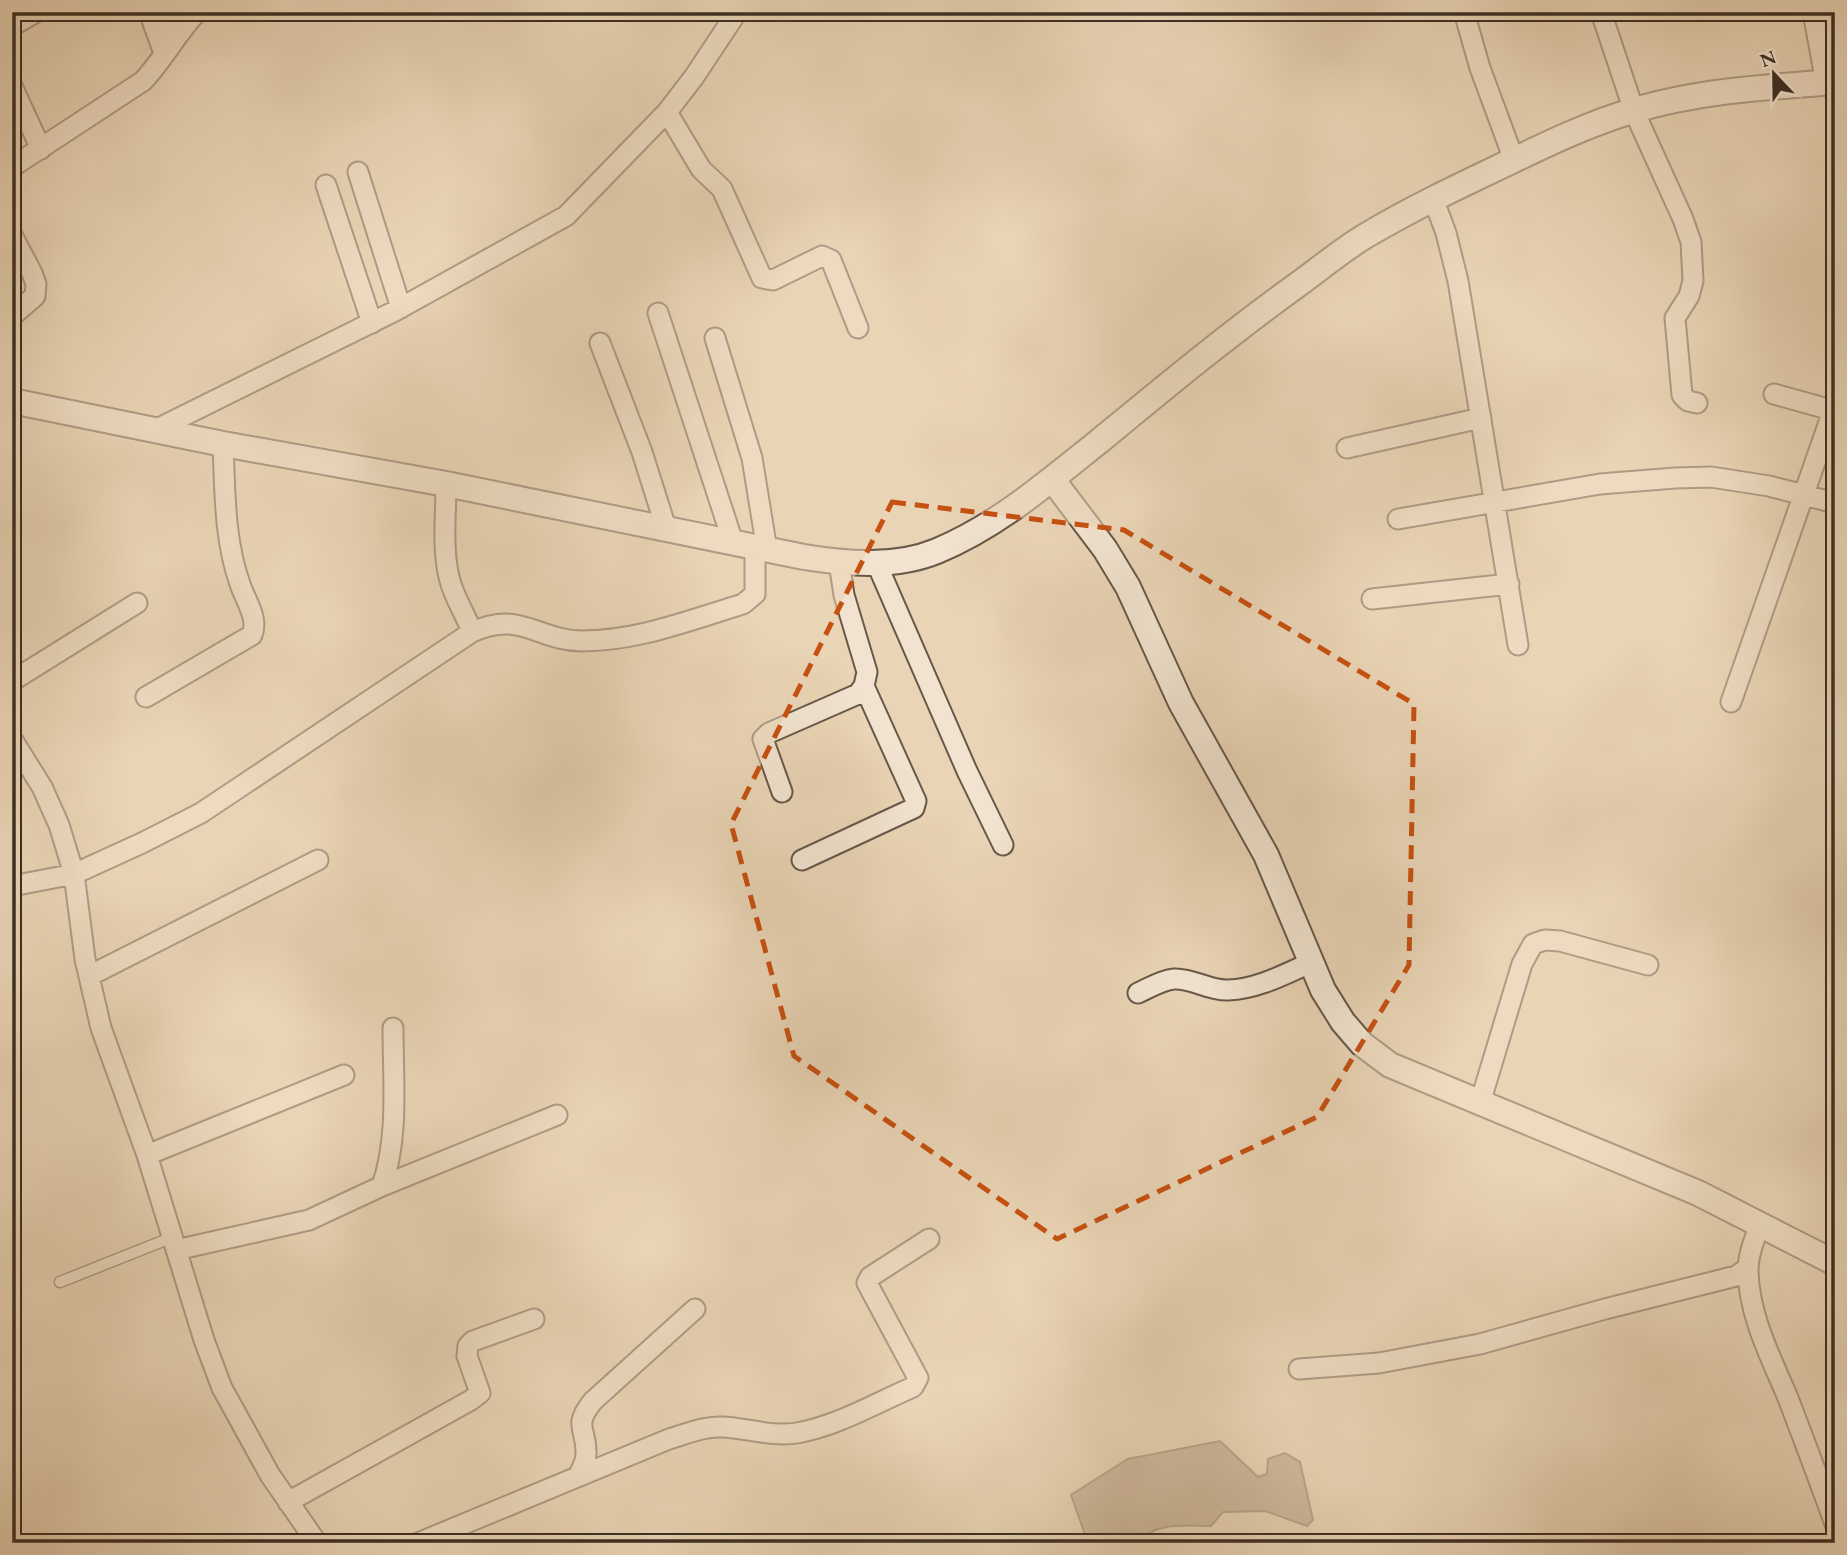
<svg xmlns="http://www.w3.org/2000/svg" width="1847" height="1555" viewBox="0 0 1847 1555" font-family="'EB Garamond',serif">
  <rect width="100%" height="100%" fill="#e9d4b5"/>
  <filter id="stains"><feTurbulence type="fractalNoise" baseFrequency=".00286" numOctaves="4"/><feColorMatrix values="0 0 0 0 .2 0 0 0 0 .09 0 0 0 0 .02 0 0 0 .5 -.17"/></filter>
  <radialGradient id="worn" r=".72"><stop offset=".6" stop-color="#630" stop-opacity="0"/><stop offset="1" stop-color="#630" stop-opacity=".3"/></radialGradient>
  <!-- water -->
  <path fill="#af9c84" stroke="#81705e" stroke-width="2" d="M1220,1441L1258,1477L1267,1474L1268,1459L1285,1453L1300,1462L1313,1520L1307,1526L1265,1511L1223,1512L1211,1526C1185,1526 1155,1521 1137,1543H1088L1071,1495L1128,1459Z"/>
  <g fill="none" stroke-linecap="round" stroke-linejoin="round">
    <!-- service casing -->
    <g stroke="#685849" stroke-width="13">
      <path id="service" d="M60,1282L173,1237"/>
    </g>
    <!-- minor casing -->
    <g stroke="#685849" stroke-width="23">
      <path id="minor" d="M149,12L164,53
        M171,12L172,42
        M1464,12L1480,68L1514,160
        M1601,12L1634,111L1683,219L1691,242L1693,281L1689,296L1675,318L1682,395L1688,401L1697,403
        M1813,12L1826,83
        M12,26L36,12
        M12,86L41,149
        M667,112L701,169L722,189L762,278L773,280L822,256L831,260L858,328
        M12,167L143,81C163,60 177,33 197,12
        M358,172L401,308
        M326,185L372,323
        M1433,198L1446,233L1458,281L1518,645
        M12,235L32,273L36,284L35,296L12,316
        M658,313L733,542
        M715,338L752,458L767,550
        M600,343L642,452L666,528
        M1774,394L1835,411
        M157,429L395,311L566,216L667,112L694,77L737,12
        M1347,448L1481,418
        M446,484C446,514 442,547 449,577C453,596 465,613 472,632
        M1398,519L1600,484L1675,478L1711,477L1769,486L1835,503
        M876,562L967,771L1003,845
        M1372,599L1509,584
        M12,681L137,603
        M146,697L252,635C259,618 245,600 240,584C224,539 225,490 223,444
        M1731,702L1833,411
        M12,739L42,787L59,825L74,874L85,959L101,1028L147,1155L204,1340L222,1388L270,1475L317,1543
        M782,792L763,739L769,733L858,694L864,686L867,672L844,595L839,562
        M802,860L914,808L916,801L864,686
        M12,886L74,874L142,843L201,813L472,632C521,610 536,640 581,641C638,641 690,620 743,604L755,594V547
        M89,976L318,860
        M1138,993C1149,988 1162,980 1174,979C1193,978 1209,991 1228,990C1258,989 1285,974 1312,962
        M1480,1103L1522,964L1533,944L1545,940L1560,941L1648,965
        M147,1155L344,1075
        M382,1186L557,1115
        M1760,1225C1754,1240 1748,1255 1748,1271C1749,1316 1771,1358 1788,1398C1804,1440 1820,1482 1835,1524
        M176,1250L309,1220L382,1186C399,1137 393,1080 393,1028
        M1299,1369L1379,1363L1480,1344L1605,1309L1736,1276L1748,1268
        M578,1476C582,1469 586,1462 586,1454C587,1428 572,1427 593,1401L695,1309
        M288,1502L471,1400L480,1393L467,1356L468,1346L473,1341L534,1319
        M418,1543L669,1439C686,1434 704,1426 722,1427C747,1428 771,1437 797,1433C837,1426 876,1403 913,1387L918,1378L867,1283L870,1277L929,1239"/>
    </g>
    <!-- tertiary casing -->
    <g stroke="#685849" stroke-width="28">
      <path id="tertiary" d="M12,401L223,444L446,484L804,557C847,564 896,568 937,551C997,526 1047,483 1097,443C1164,388 1230,333 1300,283C1322,267 1343,249 1367,235C1409,210 1453,189 1497,168C1541,147 1585,125 1632,111C1697,91 1767,87 1835,82
        M1052,479L1105,549L1128,587L1181,703L1266,855L1323,990L1343,1022L1362,1044L1390,1065L1698,1193L1835,1263"/>
    </g>
    <!-- service -->
    <use href="#service" stroke="#f1e3cf" stroke-width="10"/>
    <!-- minor -->
    <use href="#minor" stroke="#f1e3cf" stroke-width="19"/>
    <!-- tertiary -->
    <use href="#tertiary" stroke="#f1e3cf" stroke-width="24"/>
  </g>
  <!-- marked area -->
  <path d="M0 0H1847V1555H0ZM892,502L1124,530L1414,704L1409,965L1317,1117L1057,1239L794,1056L731,824Z" fill="#e9d4b5" fill-opacity=".55" fill-rule="evenodd"/>
  <path fill="none" stroke="#c65111" stroke-width="5" stroke-dasharray="14 9" stroke-linejoin="round" d="M892,502L1124,530L1414,704L1409,965L1317,1117L1057,1239L794,1056L731,824Z"/>
  <!-- margin -->
  <rect width="1847" height="1555" fill="none" stroke="#e9d4b5" stroke-width="42"/>
  <rect x="14" y="14" width="1819" height="1527" fill="none" stroke="#3d2f25" stroke-width="3.5"/>
  <rect x="21" y="21" width="1805" height="1513" fill="none" stroke="#3d2f25" stroke-width="2"/>
  <!-- north arrow -->
  <g transform="translate(1774 74) rotate(338)" stroke="#f1e3cf" stroke-width="5" paint-order="stroke">
  <path d="M0-5L12 26L0 18L-12 26Z" fill="#3d2f25"/>
  <text y="-10" font-size="19" font-weight="bold" text-anchor="middle" fill="#3d2f25">N</text>
  </g>
  <rect width="100%" height="100%" filter="url(#stains)"/>
  <rect width="100%" height="100%" fill="url(#worn)"/>
</svg>
